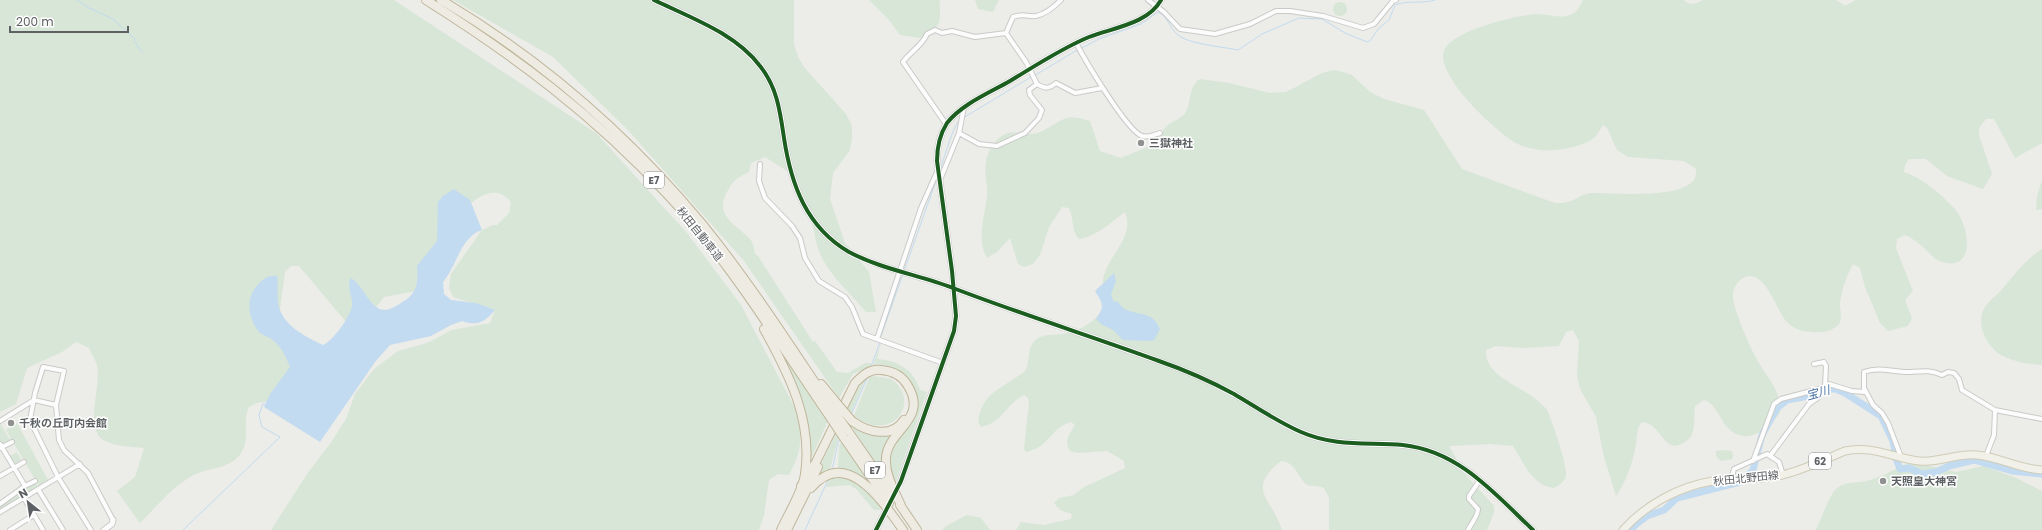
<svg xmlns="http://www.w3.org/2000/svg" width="2042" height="530" viewBox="0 0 2042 530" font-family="Poppins,'Noto Sans JP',sans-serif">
  <rect width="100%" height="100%" fill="#ecece8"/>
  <!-- green -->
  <path fill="#d7e6d6" d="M0,0H394L596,133L687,233L741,305L796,410C803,437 802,451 789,475L778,474L769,480L764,515L759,530H271L307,474L332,441L346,419L355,394L374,369L398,351L427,343L452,330L490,323L495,310L453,297L449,288L451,274L482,230L493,225H497L509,213L511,203C500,186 483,193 470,204L416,291L384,297C374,312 363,317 347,323L299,266H291L285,272L280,308L283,337L292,358L291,383L277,400L257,403L249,407C241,423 252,440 239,456C228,469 206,468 192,476C172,487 156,507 140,523L117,491L135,477L144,448C134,447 116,446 107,442C82,433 102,385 97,365C95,359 91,353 89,348L76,342L62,352L27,368L16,404L0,412Z
    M453,0H794V44L798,57L804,67L846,114L852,126V138L850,150L833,173L830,199L845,243L869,272L876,312H866C850,293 831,277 820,254C815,242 814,226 809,213C804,200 798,190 795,176L765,157L751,163L749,172C737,178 733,180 727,192C714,215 735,224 748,237C753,241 754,248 755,254L758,256L813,342L815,341L837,372L848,373L865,363H872L870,366L853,374L839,398L744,261L628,130L553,57Z
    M869,0H940C939,8 942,20 937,26C933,30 926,33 921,38L900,35L889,20Z
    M975,0H999L993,12L978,9Z
    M1583,0H1684C1690,6 1696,4 1703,0H1836L1845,6L1856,0H2042V143L2015,158L1994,119H1986L1979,128V135L1992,174L1983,189L1947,176L1926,159H1909L1905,165L1904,172C1921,177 1942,195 1954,208C1970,225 1977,275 1939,261C1934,259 1929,252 1925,249C1919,243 1912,238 1905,235L1897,239L1896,248L1913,291L1905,300L1912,318L1908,326L1888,331L1880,323L1865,287L1860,268L1853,264C1847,275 1841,291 1840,304C1840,310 1842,316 1840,322C1839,325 1836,327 1834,328C1829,332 1819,333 1813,332C1803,332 1793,329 1786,321C1776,310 1763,262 1740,280C1737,283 1733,289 1733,293C1731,305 1750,347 1756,358C1766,377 1782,390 1780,413C1768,429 1747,447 1728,428C1720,419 1716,404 1704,400L1695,406C1694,414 1695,424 1693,431C1692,437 1688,440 1683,443C1663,456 1659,418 1641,423C1636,430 1637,437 1636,445C1632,464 1627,480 1616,496L1604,457L1596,417L1580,389L1577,376L1579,341L1573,330L1566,332L1559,346L1524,348L1496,346L1486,350C1484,377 1522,386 1538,401C1541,404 1545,407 1547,410C1552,420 1567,465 1566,475C1565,482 1559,485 1554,488C1532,486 1524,463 1513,446L1490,444L1449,446L1466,475L1494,506V513L1487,530H1329V498L1324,488C1319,485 1310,487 1306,484C1297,476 1296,462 1281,461C1245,490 1272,498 1282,530H1016L1021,522L1044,525L1071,519L1072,514L1060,510L1054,503L1059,498L1074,495L1084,487L1125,468L1124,461L1107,451L1077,453L1070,451C1064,441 1069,435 1075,425L1071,422C1059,424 1053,435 1044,443C1039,448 1033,450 1026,452L1024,449L1029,402L1028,398L1024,395C1004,405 1005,422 981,427L978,422C982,395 995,392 1015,378C1018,376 1023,374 1025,371C1032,359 1025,347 1038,338C1046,334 1054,335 1062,334C1074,333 1092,324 1099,314C1108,303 1100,288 1104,275C1110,254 1135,236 1125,212C1111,222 1096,237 1079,239C1071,231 1074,219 1069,208L1062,207L1049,227L1040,255L1033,264L1024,267L1018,264L1010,238L997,252L987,258C976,239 985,216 987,196C988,185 984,173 986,162C987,154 992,144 999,138C1012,126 1027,138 1040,132C1063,122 1062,112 1090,121L1100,151L1121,158L1157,143C1160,138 1162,131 1166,127C1172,120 1181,120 1186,112C1192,100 1188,87 1200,79L1229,83L1270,93L1285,92L1294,88L1322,73L1334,70L1343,72L1352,75L1370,92L1384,99L1424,110L1462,169L1555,203C1559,203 1564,203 1567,202C1575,201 1582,194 1590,193C1610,192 1702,203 1696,169L1684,161L1628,157L1617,150L1607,128L1603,125C1599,131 1596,138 1589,141C1571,151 1537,154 1518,144C1498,134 1435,76 1444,51C1450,31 1517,15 1537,14C1548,14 1559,19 1570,15C1577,12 1580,7 1583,0Z
    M1333 9a7 7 0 1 1 14 0a7 7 0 1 1-14 0Z
    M2042,180V209L2036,210L2037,196Z
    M2042,249V365H2041C2029,364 2016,362 2005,357C1988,350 1974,324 1985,307C1990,299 1998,295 2004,287C2016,273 2026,259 2042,249Z
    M881,343L877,359C899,361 913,369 920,390L927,392L895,484C883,452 898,438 914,412C913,403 911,385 907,378C901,368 883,363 873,365Z
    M782,351L828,421L808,465C810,419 804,392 780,352Z
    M874,376L891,379C922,400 894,445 854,416L869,378Z
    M866,379L851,413L846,408L854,392Z
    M0,423L10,440L4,444L0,441Z
    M17,423L48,480L39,486L6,430Z
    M850,424L864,431L897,428L890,443L885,474L883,475Z
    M837,431L839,436L830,469H838L839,447L842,440L884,499L854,474L814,480Z
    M1722,450L1732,451L1733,456L1732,459L1721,461L1716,456V451Z
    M17,452L22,461L14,464L10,456Z
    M1913,462L1956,472L1984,466L2016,478L2042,491V530H1816C1820,522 1830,494 1836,489C1844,482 1852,483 1862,482C1880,479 1896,467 1913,462Z
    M837,476C861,481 866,488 881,507L880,510H874L856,489L850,485L826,487L830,477Z
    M35,482L38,487L0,510V506Z
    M967,515L981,518L990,530H942L946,526Z"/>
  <!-- water -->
  <path fill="#c2dbf0" d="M454,189L470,200L482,230C460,237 457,266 443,282L444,294L451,300L476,303L495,310C486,321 477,327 462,321L451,325L431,336L390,345L375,362L320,442L264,407L270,394L290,367C286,357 282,348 274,341C270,337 264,336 260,333C249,321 245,300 256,287C262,280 267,275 277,276C279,286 276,296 279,307C284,326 306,337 323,345C333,341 350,317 352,306C353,296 346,287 351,278C363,285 366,301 378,308C385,312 390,309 396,306C415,296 419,288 417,266L437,241L438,202L443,196Z
    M1114,273L1116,281L1111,295L1114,302L1117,301C1120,304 1123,309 1127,310C1141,316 1152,311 1160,329L1154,340L1150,341L1123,340L1113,330L1101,324L1096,319C1105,306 1103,304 1095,291Z"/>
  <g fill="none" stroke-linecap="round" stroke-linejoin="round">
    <!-- stream -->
    <path stroke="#c2dbf0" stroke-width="1" d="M77,0L87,7L113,19L135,39
      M134,41L142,52
      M1080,49L1099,39L1141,24L1158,12C1168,16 1169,28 1178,35C1188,44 1224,47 1238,50L1262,34L1299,18L1322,19L1345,33L1367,42L1370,41L1379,28L1389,20L1395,5C1408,0 1422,4 1435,0
      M1034,76L1077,50
      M963,118L1031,77
      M940,169C944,160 953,125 959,121
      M904,271L937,178
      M880,339L903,274
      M871,367L880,342
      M851,415L868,376
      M831,471C836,460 835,449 840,438
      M183,530L280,437L262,427L259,415L263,404H266
      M805,530L828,480"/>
    <!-- river -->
    <path stroke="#c2dbf0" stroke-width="7" d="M1632,530L1634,526L1647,516L1664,510L1677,498L1740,482L1753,470L1762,435L1777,408L1787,400L1814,395L1825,389H1836L1845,393L1881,416L1893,441L1896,458L1900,469L1909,468L1922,474L1936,472L1949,466L1974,460L2012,471L2042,474"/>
    <!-- minor casing -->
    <g stroke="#cacac9" stroke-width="6">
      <path id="minor" d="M1148,0L1164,12L1180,29L1215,34L1250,24L1276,11H1290L1323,16L1363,28L1374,24L1393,1L1396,0
        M1076,43C1085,60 1127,131 1142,136C1149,138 1154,135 1160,133
        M1037,84L1026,62L1006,33L1013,17C1025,13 1026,17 1036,16C1046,14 1054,7 1061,0
        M946,124L903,62C911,51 922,46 927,34L935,30L942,33L952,31L975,37L1006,33
        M959,133L979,144L997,146L1025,133L1039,118L1042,110L1030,95L1029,90L1037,84C1045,89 1049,89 1056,83L1075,93L1102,88
        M760,164L759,181L765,198L792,226L800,238L805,258L819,281L845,297L852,307L863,334L943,363
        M940,180L959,133L964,107
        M877,339L921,208L937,172
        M1814,364L1824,362L1826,366L1825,386
        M1865,390L1873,405L1882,413L1888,423L1901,457
        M0,421L34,400L56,405
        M0,444L25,486L0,504
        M0,448L12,442
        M1770,456L1779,462L1783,475
        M1986,456L1994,435L1995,410
        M1753,461L1774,404L1781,399L1819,389
        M0,476L24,462
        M1731,480L1734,469L1767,454L1770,456L1809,404L1819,397V389L1829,384L1852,391L1864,392V372C1880,366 1895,373 1911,372C1923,371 1931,370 1942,375L1948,372L1954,373L1959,379L1962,390L1995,410L2042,419
        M25,486L35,481
        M38,489L63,530
        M24,498L43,530
        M0,512L80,464
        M10,530L34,515
        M91,530L58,477L30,420L35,393L43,367L64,371L56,405L59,440L64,450L88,473L113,520
        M1468,530C1471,524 1478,516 1478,509L1469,499V496L1480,480"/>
    </g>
    <!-- tertiary casing -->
    <g stroke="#cacac9" stroke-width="7">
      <path id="tertiary" d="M654,0C691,18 735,33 760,66C777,87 780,111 784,138C791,184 806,227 849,252C881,269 919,275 953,288C1021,314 1090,336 1159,361C1185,370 1210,381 1234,394C1256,407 1278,422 1301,432C1335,447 1368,442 1403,445C1459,451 1495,494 1533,530
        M900,483L954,331L956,316L952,271L937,161C937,148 940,134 947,123C962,104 989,93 1010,81C1035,66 1062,48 1089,37C1112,28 1148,24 1161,0
        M104,530L112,524L113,520
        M876,530L884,514"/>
    </g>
    <!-- primary casing -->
    <g stroke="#d0ccb9" stroke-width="9">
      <path id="primary" d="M1623,530C1645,505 1680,486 1713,481C1736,478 1759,480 1782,475C1804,470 1825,459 1845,451C1874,445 1892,458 1919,461C1939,463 1957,453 1977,455C1999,457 2019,469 2042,470"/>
    </g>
    <!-- motorway casing -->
    <g stroke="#bfb69a" stroke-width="10">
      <path id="motorway" d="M426,0C515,56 595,116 667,194C729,260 777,340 828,414
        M441,0C541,59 629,136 703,225C750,283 790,346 832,408
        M764,329C789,374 813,421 805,474C803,491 788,514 781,530
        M821,384L835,401
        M852,421C867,432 892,439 904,420
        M848,431L893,496
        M844,438L889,503
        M801,486L816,462L855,383C862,376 870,368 881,370C893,371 902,375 908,386C929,420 886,431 886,459C885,476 896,493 902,508
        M811,488C847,446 883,502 903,530
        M900,505L917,530
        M787,530L818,467"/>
    </g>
    <!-- minor -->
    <use href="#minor" stroke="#fcfcfc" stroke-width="4"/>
    <!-- tertiary -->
    <use href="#tertiary" stroke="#fcfcfc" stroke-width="5"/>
    <!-- primary -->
    <use href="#primary" stroke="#f2f1e9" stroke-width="7"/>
    <!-- motorway -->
    <use href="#motorway" stroke="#eeebe3" stroke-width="8"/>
    <!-- motorway-bridge casing -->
    <g stroke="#bfb69a" stroke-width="10" stroke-linecap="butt">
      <path id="motorway-bridge" d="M835,401L852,421
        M832,408L848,431
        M828,414L844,438"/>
    </g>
    <!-- motorway-bridge -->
    <use href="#motorway-bridge" stroke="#eeebe3" stroke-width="8"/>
    <!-- cycleway casing -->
    <g stroke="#fff" stroke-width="6">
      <path id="cycleway" d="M654,0C691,18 735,33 760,66C777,87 780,111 784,138C791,184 806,227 849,252C881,269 919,275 953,288C1021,314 1090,336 1159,361C1185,370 1210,381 1234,394C1256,407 1278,422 1301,432C1335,447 1368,442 1403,445C1459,451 1495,494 1533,530
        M876,530L901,481L954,331L956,316L952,271L937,161C937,148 940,134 947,123C962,104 989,93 1010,81C1035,66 1062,48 1089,37C1112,28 1148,24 1161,0"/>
    </g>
    <!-- cycleway -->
    <use href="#cycleway" stroke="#1b5e20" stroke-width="4"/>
  </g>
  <!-- markers -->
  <g fill="#909292" stroke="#fff" stroke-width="1.5">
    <circle cx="1141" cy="143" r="4"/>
    <circle cx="11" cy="423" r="4"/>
    <circle cx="1883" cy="481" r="4"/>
  </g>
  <g text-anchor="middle" stroke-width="3" stroke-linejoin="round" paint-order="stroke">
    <!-- shield labels -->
    <g fill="#fff" stroke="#8e9092" stroke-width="1">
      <rect x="644" y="172" width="20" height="16" rx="3"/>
      <rect x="1809" y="453" width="22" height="16" rx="3"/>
      <rect x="865" y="462" width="20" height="16" rx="3"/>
    </g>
    <g font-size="10" font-weight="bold" fill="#5e6164">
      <text x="654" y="184">E7</text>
      <text x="1820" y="465">62</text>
      <text x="875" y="474">E7</text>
    </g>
    <!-- poi labels -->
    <g font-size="11" font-weight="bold" fill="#5e6164" stroke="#fff" text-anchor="start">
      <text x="1149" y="147">三獄神社</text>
      <text x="19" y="427">千秋の丘町内会館</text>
      <text x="1891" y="485">天照皇大神宮</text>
    </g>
    <!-- street labels -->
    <g font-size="11" fill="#5e6164" stroke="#fff">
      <text transform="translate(700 234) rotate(51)" y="4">秋田自動車道</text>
      <text transform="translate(1746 478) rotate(-6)" y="4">秋田北野田線</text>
    </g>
    <!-- water labels -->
    <g font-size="12" font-style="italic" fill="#4f75a4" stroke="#fff">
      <text transform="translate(1818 393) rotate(-15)" y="4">宝川</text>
    </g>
  </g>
  <!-- north arrow -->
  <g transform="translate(28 502) rotate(330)" stroke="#ffffff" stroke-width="3" paint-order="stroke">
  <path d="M0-3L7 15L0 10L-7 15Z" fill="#5e6164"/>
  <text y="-6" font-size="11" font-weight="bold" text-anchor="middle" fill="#5e6164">N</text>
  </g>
  <!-- scale -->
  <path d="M10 26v6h118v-6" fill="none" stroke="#5e6164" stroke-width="2"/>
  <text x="16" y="26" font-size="12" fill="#5e6164" stroke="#ffffff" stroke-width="3" paint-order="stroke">200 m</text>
</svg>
